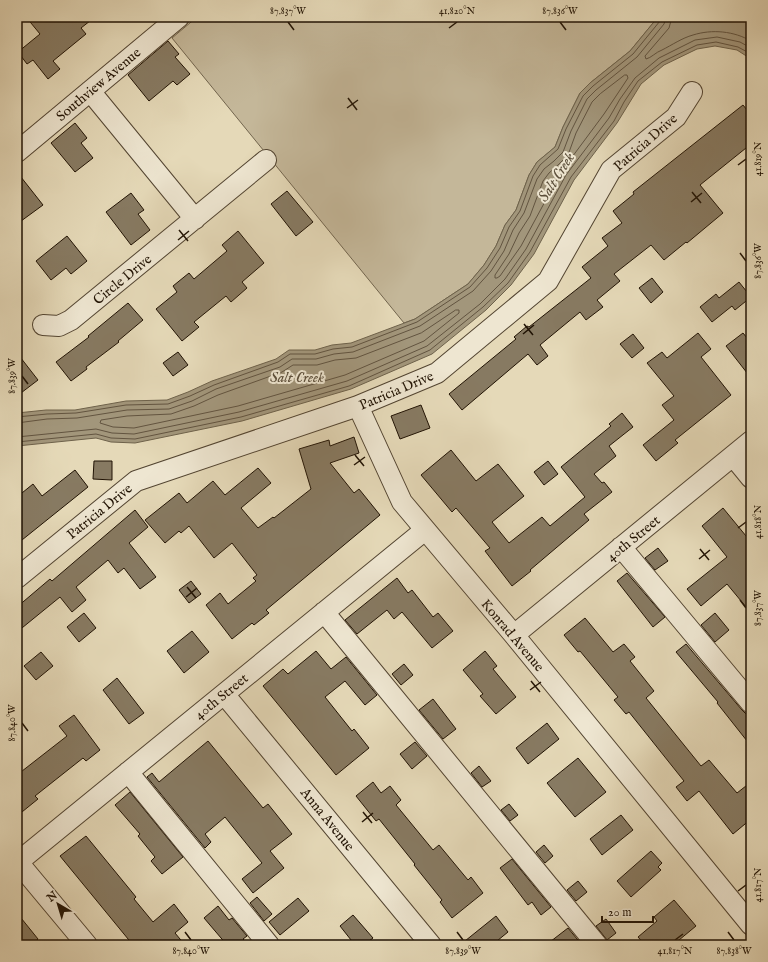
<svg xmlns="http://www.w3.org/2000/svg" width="768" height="962" viewBox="0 0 768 962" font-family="'IM FELL English',serif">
  <rect width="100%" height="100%" fill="#e5d9b8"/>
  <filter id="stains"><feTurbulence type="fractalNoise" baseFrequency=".005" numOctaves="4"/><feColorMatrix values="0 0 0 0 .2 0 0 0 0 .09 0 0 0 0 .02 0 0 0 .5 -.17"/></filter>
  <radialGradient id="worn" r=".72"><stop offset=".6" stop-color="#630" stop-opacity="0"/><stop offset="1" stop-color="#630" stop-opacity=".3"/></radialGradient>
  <!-- green -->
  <path fill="#c4b799" stroke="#72654e" d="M197,17H658L630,51L590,83L580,93L563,127L555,147L537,162L529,175L516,210L505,225L496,246L484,265L468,284L415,319L404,323L172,38Z"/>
  <!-- water -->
  <path fill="#a2967b" stroke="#6e624b" d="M658,17H751V59L737,50L715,46L697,49L664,65L641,84L617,123L574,180L534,254L511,285L486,310L432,354L351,389L242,421L135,443L111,442L96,438L17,446V413L46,410H75L126,401L167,400L188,392L212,381L276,359L289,350H315L332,345L351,343L415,319L468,284L484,265L496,246L505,225L516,210L529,175L537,162L555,147L563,127L580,93L590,83L630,51Z"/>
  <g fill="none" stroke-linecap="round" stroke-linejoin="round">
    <!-- shore -->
    <path stroke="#625440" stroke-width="1" d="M672,17L669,28L645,56L646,59C651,58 656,52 662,50C672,45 682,38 693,35C712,29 734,31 751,41
      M625,75H627L628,78L604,114L561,172L521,246L500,276L497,278H495V275L509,254L519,233L530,216L543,181L549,173L558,165L568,155L576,133L592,102L600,94Z
      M456,310H459V313L424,341L345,375L238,406L134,428L113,427L100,423L101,420L127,416L171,414L194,406L218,395L282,372L293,365H317L335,360L356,358L421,333Z
      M17,417L47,414L76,413L126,405L168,404L190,396L214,385L278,362L290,354H315L333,349L352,347L417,322L470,287L487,268L500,248L509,227L520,211L533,176L540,165L558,149L566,129L583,96L593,86L633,54L660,21L661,17
      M17,423L47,419L77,418L127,410L169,409L192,401L216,389L280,367L292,359H316L334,354L353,352L420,326L473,291L491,271L504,251L513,230L524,213L537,179L544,169L554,161L563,152L571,131L587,99L596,90L637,57L664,24L666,17
      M17,437L96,429L112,433L134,434L239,412L347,381L427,346L480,304L505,279L526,249L566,175L609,118L620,99L635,78L659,58L695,40L717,37L740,42L751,48
      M17,442L96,434L111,438L135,439L241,417L349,386L430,350L483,307L508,283L530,252L571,177L614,121L624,102L638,81L662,62L697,45L716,42L738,47L751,54"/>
  </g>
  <!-- building -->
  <path fill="#877a62" stroke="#211304" d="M26,17H95L81,28L86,34L53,61L60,69L48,79L33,60L27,64L18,52L40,34Z
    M168,41L179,54L175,57L190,74L177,85L173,81L149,101L128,75Z
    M743,105L751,115V144L700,185L723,213L687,243L686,242L664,260L651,245L614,274L620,281L597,300L603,307L586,320L580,312L540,345L548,356L537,365L528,354L462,410L449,394L516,339L514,337L527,326L529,327L591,278L582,267L608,246L602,238L622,223L613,211L634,194L633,192Z
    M75,123L87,138L81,143L93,158L75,172L51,143Z
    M17,172L43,205L17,224Z
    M287,191L313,222L296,236L271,204Z
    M131,193L144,210L138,214L150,230L131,245L106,212Z
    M238,231L264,263L242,282L247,288L231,302L226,296L194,322L199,327L182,341L156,309L177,292L173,286L189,273L194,279L227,251L222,245Z
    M67,236L87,261L71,274L66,268L51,280L36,261Z
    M652,278L663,292L651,303L639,288Z
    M739,282L751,297L735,310L732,306L712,322L700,307L716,294L719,298Z
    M128,303L143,320L118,341L119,342L86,367L87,369L71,381L56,362L89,337L88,336Z
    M698,333L711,349L701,357L731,395L675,440L678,443L656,461L643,445L674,420L662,405L674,396L647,363L662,352L667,358Z
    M743,333L751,343V378L726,346Z
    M633,334L644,348L632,358L620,344Z
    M178,352L188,365L173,376L163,363Z
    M17,353L38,380L17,396Z
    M421,405L430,428L400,439L391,416Z
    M622,413L633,427L609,446L616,456L594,474L602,483L604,482L612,492L584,514L589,520L530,570L531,571L512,586L485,551L490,548L456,508L452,512L421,475L451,450L476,481L498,464L524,496L492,522L509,543L542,517L550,526L585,497L561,467L611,426L609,424Z
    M354,437L359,453L330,463L354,493L359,489L380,515L266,610L269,613L254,625L252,623L232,639L206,605L220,593L228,604L256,581L253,578L257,575L232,543L214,558L189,526L181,533L179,531L165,543L145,520L179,493L187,503L213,481L225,495L258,468L271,483L241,508L258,528L273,517L274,518L311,489L299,449L329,440L330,446Z
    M94,461H112V480L93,479Z
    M548,461L558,474L544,485L534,472Z
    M75,470L88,487L17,544V497L33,484L42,496Z
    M723,508L751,542V613L727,584L701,606L687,589L727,557L702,526Z
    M135,510L148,527L129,543L156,577L140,589L124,568L118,573L108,560L76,587L86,600L72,612L60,597L17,632V607L50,579L52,581Z
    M658,548L668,561L655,570L645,558Z
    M627,573L665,617L653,627L617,581Z
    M397,578L408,593L412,590L433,617L438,613L453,631L432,648L402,612L394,619L387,610L357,634L345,620Z
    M191,581L201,594L189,603L179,590Z
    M84,613L96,628L79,642L67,627Z
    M715,613L729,630L715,642L701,625Z
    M585,618L613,652L624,644L635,657L630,661L654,691L646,698L701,766L709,760L737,793L751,782V819L733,834L699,791L687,801L676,787L684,781L629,712L626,714L614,700L618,697L580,651L578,652L564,635Z
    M192,631L209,652L184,673L167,651Z
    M686,644L742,710L751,719V746L717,703L718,702L676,652Z
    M316,651L331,669L346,657L377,695L365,705L345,681L325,697L352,731L354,729L369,748L336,775L263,686L283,669L288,674Z
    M485,651L497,666L493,669L516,697L496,714L480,696L483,694L463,670Z
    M41,652L53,666L36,680L24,666Z
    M404,664L413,675L401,685L392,674Z
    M117,678L144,713L129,724L103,690Z
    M433,699L456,729L443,739L419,710Z
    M74,715L100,750L86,761L83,758L35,796L38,799L17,816V775L67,736L59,726Z
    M547,723L559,739L528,764L516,748Z
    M208,741L263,808L268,804L292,834L270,851L284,868L253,893L242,879L262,863L225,817L205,834L211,842L205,848L147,777L152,773L159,782Z
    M415,742L427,756L412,769L400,754Z
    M578,758L606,792L575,817L547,783Z
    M479,766L491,781L482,787L471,773Z
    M373,782L381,793L390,786L401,800L396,805L433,850L439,845L468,880L471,877L483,893L452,918L440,902L442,900L414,865L415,864L379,819L376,821L356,796Z
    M130,792L183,857L162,874L151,861L155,857L138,836L140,834L115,805Z
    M509,804L518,815L510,821L501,810Z
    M621,815L633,830L602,855L590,839Z
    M86,836L136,897L134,899L153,922L174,904L188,922L175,933L185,945H133L60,856Z
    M544,845L553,856L545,863L536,852Z
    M651,851L662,863L658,867L661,870L631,897L617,881Z
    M512,859L551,907L541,915L532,902L528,905L500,868Z
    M578,881L587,892L576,901L567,890Z
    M257,897L272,914L264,921L250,903Z
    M298,898L309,911L280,935L269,922Z
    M674,900L696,926L673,945H645L638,937L657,921L654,917Z
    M218,906L229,920L232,918L247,936L243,939L249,945H227L204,918Z
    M17,913L38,939L31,945H17Z
    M353,915L373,938L364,945H355L340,926Z
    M496,916L508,932L492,945H460Z
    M606,919L616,933L607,940L596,926Z
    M568,928L582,945H546Z"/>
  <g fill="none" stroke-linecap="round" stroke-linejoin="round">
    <!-- minor casing -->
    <g stroke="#524431" stroke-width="22">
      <path id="minor" d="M90,91L195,219
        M17,152L179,17
        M43,325L59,326L71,320L266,160
        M358,406L402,502L514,635L751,925
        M733,456L751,478
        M621,547L751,703
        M17,578L136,481L358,406L437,373L548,281L611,170L676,117L692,92
        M324,612L597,945
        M514,635L751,441
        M224,694L431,945
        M128,772L269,945
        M17,861L87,945
        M18,862L425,530"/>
    </g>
    <!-- minor -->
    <use href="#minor" stroke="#eee6d1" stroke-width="20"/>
  </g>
  <!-- ticks -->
  <path fill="none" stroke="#211304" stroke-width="1.5" d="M288,22L294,30M560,22L566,30M449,28L457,22M348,98L357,110M347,108L358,100M738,165L746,159M692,192L701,203M691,202L702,193M179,230L188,241M178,240L189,231M740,253L746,261M524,324L533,335M523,334L534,325M22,376L28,384M355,455L364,466M354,465L365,457M738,528L746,522M700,549L709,560M699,559L710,550M187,587L196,598M186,597L197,588M740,600L746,608M531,681L540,692M530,690L541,682M22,723L28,731M363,812L372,823M362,822L373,813M738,891L746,885M185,932L191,940M457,932L463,940M728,932L734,940M675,940L683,934"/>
  <g text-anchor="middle" stroke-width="4" stroke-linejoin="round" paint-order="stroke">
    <!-- street labels -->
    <g font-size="14" fill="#211304" stroke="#eee6d1">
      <text transform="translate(98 84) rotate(-40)" y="5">Southview Avenue</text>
      <text transform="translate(645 142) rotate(-41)" y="5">Patricia Drive</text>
      <text transform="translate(122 279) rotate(-39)" y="5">Circle Drive</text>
      <text transform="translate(396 390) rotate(-23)" y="5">Patricia Drive</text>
      <text transform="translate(99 511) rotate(-39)" y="5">Patricia Drive</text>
      <text transform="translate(633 538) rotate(-39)" y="5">40th Street</text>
      <text transform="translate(513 635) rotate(50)" y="5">Konrad Avenue</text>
      <text transform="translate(221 696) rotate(-39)" y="5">40th Street</text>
      <text transform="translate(328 819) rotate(51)" y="5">Anna Avenue</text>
    </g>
    <!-- water labels -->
    <g font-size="15" font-style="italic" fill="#5b4e3a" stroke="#eee6d1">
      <text transform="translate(556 177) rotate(-58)" y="5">Salt Creek</text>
      <text x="297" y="382">Salt Creek</text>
    </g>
  </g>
  <!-- margin -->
  <rect width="768" height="962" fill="none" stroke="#e5d9b8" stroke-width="44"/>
  <!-- north arrow -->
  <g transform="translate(58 904) rotate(322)" stroke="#eee6d1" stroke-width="3" paint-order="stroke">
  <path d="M0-3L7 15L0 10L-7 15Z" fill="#211304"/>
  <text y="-6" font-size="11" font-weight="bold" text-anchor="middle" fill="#211304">N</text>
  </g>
  <!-- scale -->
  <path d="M602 916v6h51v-6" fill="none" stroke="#211304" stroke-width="2"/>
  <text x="608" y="916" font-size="12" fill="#211304" stroke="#eee6d1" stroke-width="3" paint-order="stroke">20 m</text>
  <rect x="22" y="22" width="724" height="918" fill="none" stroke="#211304" stroke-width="1.5"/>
  <g font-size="10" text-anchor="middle" fill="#211304">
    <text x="288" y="14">87.837°W</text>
    <text x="457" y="14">41.820°N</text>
    <text x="560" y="14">87.836°W</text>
    <text transform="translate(757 159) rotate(-90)" y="4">41.819°N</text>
    <text transform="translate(757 261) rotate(-90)" y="4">87.836°W</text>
    <text transform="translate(11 376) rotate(-90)" y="4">87.839°W</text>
    <text transform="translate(757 522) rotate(-90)" y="4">41.818°N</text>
    <text transform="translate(757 608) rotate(-90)" y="4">87.837°W</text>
    <text transform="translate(11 723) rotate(-90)" y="4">87.840°W</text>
    <text transform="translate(757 885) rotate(-90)" y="4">41.817°N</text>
    <text x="191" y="954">87.840°W</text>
    <text x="463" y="954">87.839°W</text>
    <text x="675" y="954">41.817°N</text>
    <text x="734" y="954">87.838°W</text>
  </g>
  <rect width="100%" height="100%" filter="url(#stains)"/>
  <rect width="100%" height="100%" fill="url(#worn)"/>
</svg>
